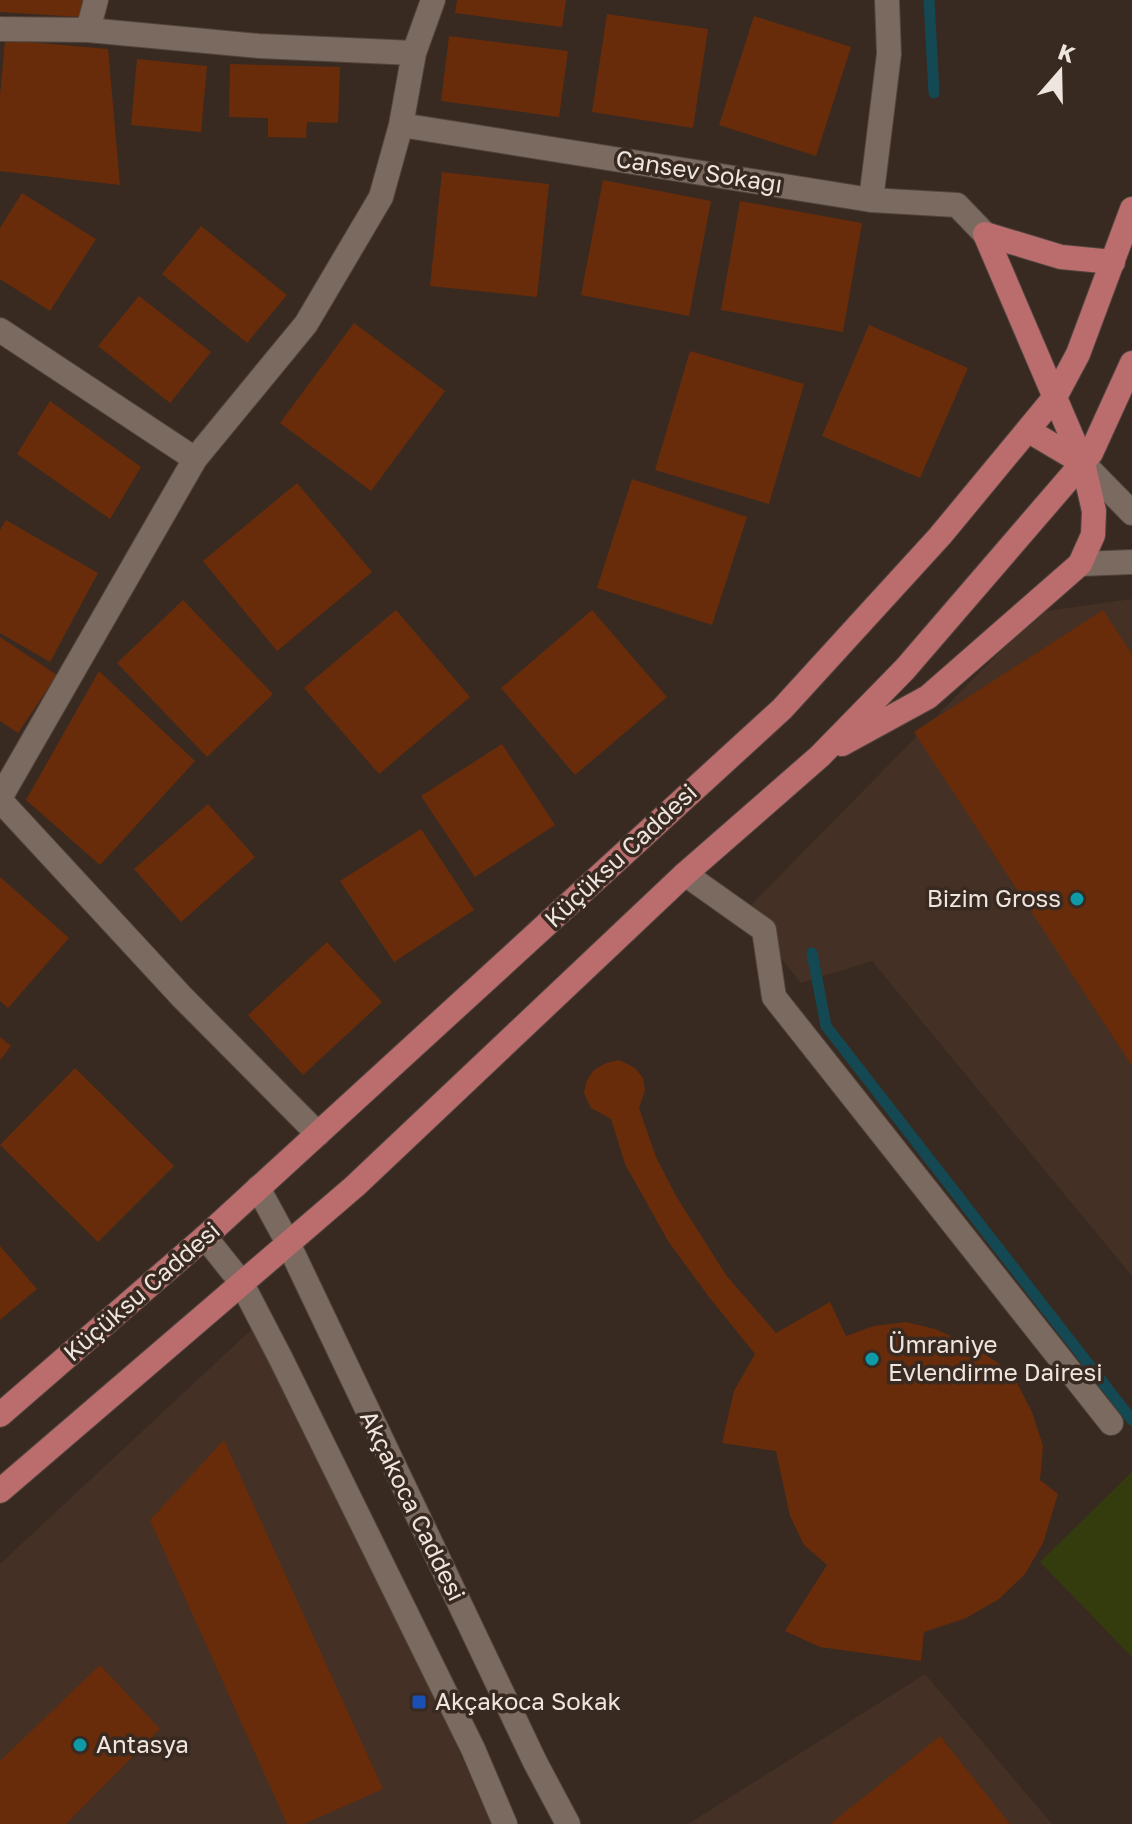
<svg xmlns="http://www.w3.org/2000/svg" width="1132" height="1824" viewBox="0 0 1132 1824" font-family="'Golos Text',sans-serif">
  <rect width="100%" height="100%" fill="#382a21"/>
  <!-- built -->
  <path fill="#443024" d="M1132,599V1276L872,961L801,983L744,912L1039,612Z
    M267,1315L491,1824H0V1564Z
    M925,1674L1052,1824H688Z"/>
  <!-- green -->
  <path fill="#343c0d" d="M1132,1472V1657L1040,1562Z"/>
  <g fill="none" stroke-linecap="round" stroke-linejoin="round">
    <!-- stream -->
    <path stroke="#144954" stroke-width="11" d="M929,0L934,93
      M812,953L826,1026L1132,1420"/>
  </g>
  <!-- building -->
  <path fill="#682c0b" d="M0,0H84L79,17L0,12Z
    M457,0H566L562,27L455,13Z
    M607,14L708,29L693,128L592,112Z
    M754,16L851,47L816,156L719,125Z
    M449,36L568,51L559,117L441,101Z
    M5,40L108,49L120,185L0,171V96Z
    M137,59L207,66L201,132L131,125Z
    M230,64L340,67L338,123L307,122L306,138L268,137V118L229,117Z
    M442,172L549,184L537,297L430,286Z
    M603,180L711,201L689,316L581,295Z
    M22,193L96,239L50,311L0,279V228Z
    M740,201L862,223L843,332L721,310Z
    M201,226L287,295L247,343L162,274Z
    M139,296L211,352L170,403L98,346Z
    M354,323L445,391L371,491L280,423Z
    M869,325L968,368L920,478L822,436Z
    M690,351L804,384L769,504L655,470Z
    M50,401L141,467L110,519L17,454Z
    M632,479L747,517L712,625L597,588Z
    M297,483L372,572L277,651L203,561Z
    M6,520L98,573L50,662L0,633V530Z
    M183,600L273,694L207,757L117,663Z
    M396,610L470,697L379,774L304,688Z
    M592,610L667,697L575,775L501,688Z
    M1103,610L1132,654V1066L914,732Z
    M0,637L57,675L18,733L0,721Z
    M99,671L195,761L100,865L26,800Z
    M502,744L555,825L475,877L421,796Z
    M208,804L255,857L181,922L134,869Z
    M421,829L474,910L394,962L340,881Z
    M0,877L69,938L8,1008L0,1001Z
    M327,942L382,1002L303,1075L248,1015Z
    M0,1037L11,1046L0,1060Z
    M619,1060L635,1068L643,1078L645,1090L639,1108L656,1157L676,1196L726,1275L776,1333L830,1302L846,1336L874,1326L906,1322L935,1329L971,1345L1001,1365L1016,1381L1032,1412L1043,1446L1040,1480L1058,1494L1043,1543L1025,1574L999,1599L966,1618L924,1632L921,1661L820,1647L785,1631L827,1565L804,1545L790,1516L776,1451L722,1443L734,1391L755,1354L709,1297L668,1241L625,1164L611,1119L591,1108L584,1093L587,1080L594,1070L606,1063Z
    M75,1068L174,1166L98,1242L0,1145Z
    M0,1246L37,1289L0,1320Z
    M224,1440L383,1789L304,1824H287L150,1520Z
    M100,1665L160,1729L66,1824H0V1761Z
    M940,1736L1010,1824H830Z"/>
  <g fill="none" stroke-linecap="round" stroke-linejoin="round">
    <!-- minor casing -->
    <g stroke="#51453d" stroke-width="26">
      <path id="minor" d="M0,29L88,30L259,46L414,53L401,125L381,197L306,324L195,459L0,798
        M88,30L96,0
        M414,53L433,0
        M401,125L871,200L957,205L985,234
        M871,200L889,54L887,0
        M0,330L195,459
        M1083,463L1132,513
        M1080,564L1132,562
        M0,800L182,997L318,1134
        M685,874L764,930L774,997L1111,1423
        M258,1188L288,1243L535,1762L568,1824
        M205,1237L241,1282L281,1359L473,1749L505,1824"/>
    </g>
    <!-- major casing -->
    <g stroke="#51453d" stroke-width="26">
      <path id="major" d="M1029,431L1083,463
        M842,744L928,697L1080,564L1093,535L1094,511L1083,463L985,234L1061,257L1113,262
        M0,1415L205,1237L782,709L940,536L1055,397L1078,354L1132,209
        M0,1491L355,1186L685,874L820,756L905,669L1091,453L1132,363"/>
    </g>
    <!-- minor -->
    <use href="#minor" stroke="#7a6a60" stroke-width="24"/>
    <!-- major -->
    <use href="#major" stroke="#bb6d6e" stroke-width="24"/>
  </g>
  <!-- markers -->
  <g fill="#0f9aa8" stroke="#382a21" stroke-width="3">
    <circle cx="1077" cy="899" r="8"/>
    <circle cx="872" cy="1359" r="8"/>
    <circle cx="80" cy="1745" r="8"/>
  </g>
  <rect fill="#1a4fb4" stroke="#382a21" stroke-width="3" x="411" y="1694" width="16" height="16" rx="4"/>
  <g text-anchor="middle" stroke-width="7" stroke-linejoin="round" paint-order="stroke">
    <!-- street labels -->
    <g font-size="24" fill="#efe5df" stroke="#382a21">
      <text transform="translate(699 172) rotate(9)" y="8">Cansev Sokağı</text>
      <text transform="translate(621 856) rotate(-43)" y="8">Küçüksu Caddesi</text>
      <text transform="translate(142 1292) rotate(-41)" y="8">Küçüksu Caddesi</text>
      <text transform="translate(412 1506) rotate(64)" y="8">Akçakoca Caddesi</text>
    </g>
    <!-- poi labels -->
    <g font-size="24" fill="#efe5df" stroke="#382a21" text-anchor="start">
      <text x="1061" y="907" text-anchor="end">Bizim Gross</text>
      <text x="888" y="1353">Ümraniye<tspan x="888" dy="28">Evlendirme Dairesi</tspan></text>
      <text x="435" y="1710">Akçakoca Sokak</text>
      <text x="96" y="1753">Antasya</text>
    </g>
  </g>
  <!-- north arrow -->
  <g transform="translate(1060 72) rotate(20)" stroke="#382a21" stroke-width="6" paint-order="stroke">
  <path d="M0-6L14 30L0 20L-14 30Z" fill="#efe5df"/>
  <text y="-12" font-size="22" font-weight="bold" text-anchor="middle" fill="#efe5df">K</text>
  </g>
</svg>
